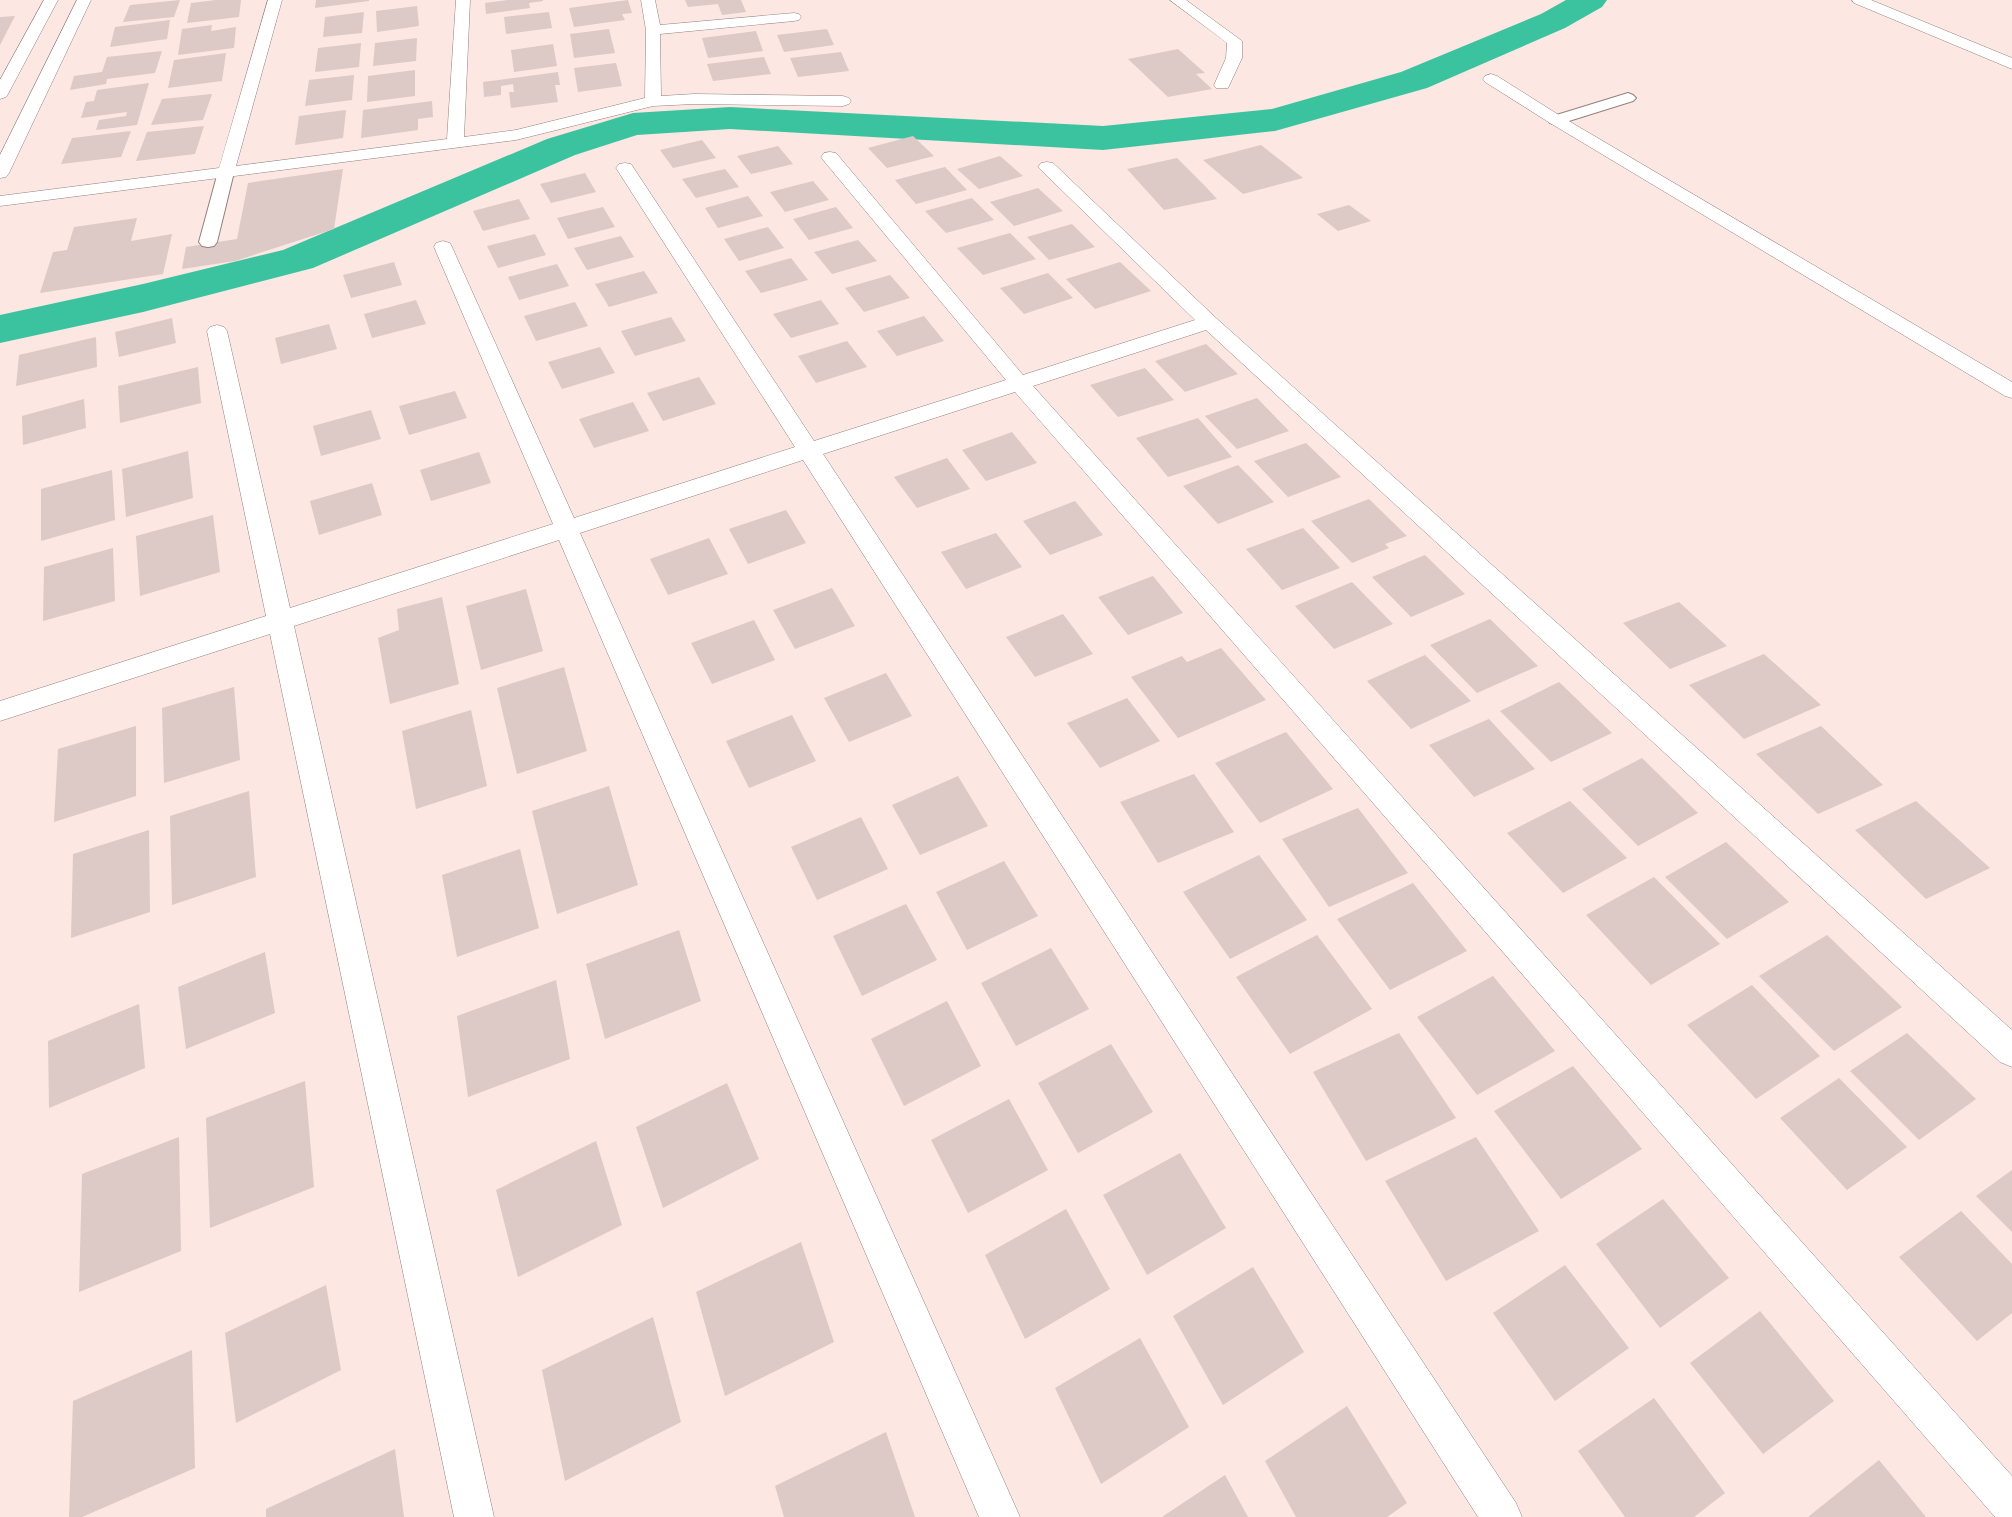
<svg xmlns="http://www.w3.org/2000/svg" width="2012" height="1517" viewBox="0 0 2012 1517" font-family="'Fira Sans',sans-serif">
  <rect width="100%" height="100%" fill="#fce7e3"/>
  <g fill="none" stroke-linecap="round" stroke-linejoin="round">
    <!-- canal -->
    <path fill="#3bc3a0" fill-rule="evenodd" d="M1566,0H1607L1602,7L1565,28L1427,88L1275,131L1103,150L730,129L637,135L575,155L313,268L143,312L0,343V315L143,284L283,250L547,139L633,113L730,107L1103,126L1272,109L1401,72L1541,14Z"/>
  </g>
  <!-- building -->
  <path fill="#ddc9c5" d="M180,0L174,17L123,22L130,5Z
    M216,0H241L239,17L187,23L191,3Z
    M316,0H369V1L315,8Z
    M508,0H543V1L529,3L530,8L486,14L485,3Z
    M628,0L632,13L622,14L625,20L574,27L569,8Z
    M685,0H741L746,12L722,15L718,4L688,7Z
    M417,6L419,26L377,32L376,11Z
    M364,12L362,33L323,37L325,17Z
    M549,12L552,28L506,34L504,17Z
    M15,16L0,45V17Z
    M170,20L167,39L110,47L115,27Z
    M212,25L211,31L236,27L234,48L178,55L182,29Z
    M609,29L615,53L574,58L570,34Z
    M827,29L834,45L784,52L777,35Z
    M756,31L763,51L708,58L702,38Z
    M417,38L416,61L373,66L375,43Z
    M361,43L359,67L315,72L318,48Z
    M553,44L557,66L514,72L511,50Z
    M1178,49L1205,73L1196,74L1212,89L1168,97L1128,59Z
    M162,51L155,73L107,79L106,84L70,90L74,76L102,72L107,57Z
    M841,52L849,71L798,77L790,58Z
    M226,53L222,81L168,88L174,60Z
    M764,57L771,74L713,81L707,64Z
    M616,63L622,86L578,92L574,68Z
    M415,70V96L367,102L368,76Z
    M558,72L560,85H555L558,102L511,108L509,92H514L513,84L501,86V95L484,97L483,82Z
    M354,75L352,100L305,106L309,80Z
    M149,83L137,125L96,130L99,120L126,116L127,112L81,118L86,102L94,101L97,90Z
    M212,94L203,120L151,125L162,99Z
    M432,101L433,117L418,119V130L361,138L363,110Z
    M346,110L343,138L295,145L299,116Z
    M204,126L195,154L136,161L147,132Z
    M131,131L121,157L61,164L72,138Z
    M913,136L934,156L887,168L868,148Z
    M702,140L716,158L673,168L660,150Z
    M1261,145L1303,178L1243,194L1203,160Z
    M778,146L793,164L751,174L737,156Z
    M1000,156L1023,176L979,189L957,169Z
    M1177,158L1206,187L1217,199L1164,210L1127,169Z
    M945,167L967,190L916,204L895,180Z
    M343,169L334,229L235,261L182,269L186,247L237,239L248,183Z
    M725,169L739,187L696,198L682,179Z
    M585,173L596,192L551,203L540,184Z
    M813,181L829,200L785,212L770,192Z
    M1038,188L1063,211L1014,226L990,202Z
    M748,196L763,216L718,228L705,208Z
    M972,198L994,220L946,233L925,211Z
    M519,199L530,219L483,231L473,211Z
    M1349,205L1371,221L1338,231L1317,214Z
    M603,207L615,227L568,239L557,218Z
    M836,207L853,228L809,240L793,219Z
    M137,218L131,241L172,234L163,274L40,293L53,252L67,250L74,227Z
    M1072,224L1095,247L1049,260L1027,237Z
    M768,227L784,248L739,261L724,239Z
    M1010,233L1036,259L983,275L957,248Z
    M535,234L546,255L498,268L487,246Z
    M621,236L634,257L587,270L574,248Z
    M858,240L877,261L832,274L814,252Z
    M791,258L808,280L761,293L745,271Z
    M394,262L402,285L351,298L343,275Z
    M1120,262L1151,291L1095,309L1066,279Z
    M557,264L569,286L519,300L508,277Z
    M644,271L658,293L609,307L595,284Z
    M1048,273L1073,298L1024,314L1000,288Z
    M890,275L910,298L864,312L845,288Z
    M416,300L426,324L372,338L364,314Z
    M821,300L839,324L791,338L773,314Z
    M575,302L588,326L536,341L524,316Z
    M924,316L944,341L897,356L877,331Z
    M671,317L686,341L635,356L621,331Z
    M172,318L176,343L119,357L115,332Z
    M329,324L337,349L281,364L275,338Z
    M96,337L97,367L16,386L19,355Z
    M847,341L867,367L816,383L798,356Z
    M1206,344L1238,374L1185,392L1155,361Z
    M600,347L615,373L562,389L548,362Z
    M198,367L201,403L120,423L118,386Z
    M1145,368L1174,400L1118,417L1090,385Z
    M699,377L716,404L663,421L647,393Z
    M455,391L467,418L409,435L399,406Z
    M1257,398L1289,431L1237,449L1205,416Z
    M84,399L86,428L23,445L22,416Z
    M633,402L649,431L594,448L579,419Z
    M371,410L381,439L321,456L313,426Z
    M1198,418L1232,457L1168,477L1136,438Z
    M1012,432L1037,463L986,481L962,450Z
    M1306,443L1341,477L1288,497L1254,461Z
    M188,451L193,498L126,517L122,469Z
    M479,452L491,483L431,501L420,470Z
    M947,458L970,489L917,508L894,477Z
    M1238,465L1274,502L1218,524L1183,486Z
    M112,470L115,520L41,541V489Z
    M372,483L382,515L319,535L310,501Z
    M1369,499L1407,536L1385,544L1389,548L1352,563L1311,521Z
    M1075,501L1103,535L1050,555L1023,521Z
    M786,510L806,543L748,564L729,529Z
    M213,515L220,572L140,596L136,536Z
    M1303,528L1340,568L1282,590L1246,549Z
    M996,533L1022,567L966,589L941,552Z
    M709,538L728,574L668,595L650,559Z
    M113,548L115,601L43,621L44,567Z
    M1425,555L1465,594L1411,617L1372,577Z
    M1153,576L1183,613L1128,635L1098,597Z
    M1352,582L1393,624L1334,649L1295,606Z
    M832,588L855,626L795,649L773,610Z
    M526,589L543,651L481,670L466,606Z
    M442,597L459,684L390,704L378,638L399,630L397,609Z
    M1679,602L1727,646L1670,669L1623,623Z
    M1063,614L1093,654L1035,677L1006,637Z
    M1490,619L1538,666L1477,693L1430,645Z
    M754,620L775,660L712,684L691,643Z
    M1221,648L1266,700L1178,738L1131,677L1182,656L1187,662Z
    M1764,654L1821,705L1744,739L1689,685Z
    M1425,655L1471,701L1411,729L1367,681Z
    M564,667L587,751L517,774L497,688Z
    M886,673L912,716L849,742L824,698Z
    M1559,682L1612,733L1551,762L1500,711Z
    M234,687L240,760L164,783L162,708Z
    M1127,698L1160,741L1100,768L1067,723Z
    M471,710L487,786L416,809L402,731Z
    M792,715L816,761L749,788L726,741Z
    M1489,719L1535,769L1474,797L1429,745Z
    M136,726V796L54,822L58,749Z
    M1821,726L1883,785L1818,814L1756,754Z
    M1286,732L1333,789L1260,823L1215,763Z
    M1642,758L1698,813L1638,846L1582,789Z
    M1194,774L1234,832L1158,863L1120,802Z
    M958,776L988,826L920,855L892,805Z
    M609,786L638,885L557,914L532,811Z
    M249,791L256,877L172,905L170,816Z
    M1570,801L1627,858L1563,893L1507,833Z
    M1916,801L1990,868L1926,899L1855,830Z
    M1358,808L1408,873L1329,907L1282,839Z
    M861,817L888,869L817,900L791,847Z
    M149,830L150,912L71,938L73,854Z
    M1726,842L1789,902L1727,939L1665,877Z
    M520,849L539,928L457,957L442,875Z
    M1259,855L1307,920L1230,959L1183,892Z
    M1004,861L1038,916L967,950L936,892Z
    M1654,877L1720,944L1651,985L1586,915Z
    M1413,883L1467,951L1390,990L1337,919Z
    M906,904L937,960L862,996L833,936Z
    M679,930L701,1001L605,1039L586,964Z
    M1317,935L1372,1009L1290,1054L1236,977Z
    M1827,935L1902,1007L1834,1051L1759,976Z
    M1051,948L1089,1009L1016,1046L981,983Z
    M265,952L275,1013L186,1049L178,987Z
    M1493,976L1555,1051L1477,1095L1417,1017Z
    M556,980L570,1059L468,1097L457,1016Z
    M1752,985L1820,1056L1756,1099L1687,1025Z
    M947,1001L981,1066L904,1106L871,1039Z
    M139,1004L145,1068L49,1108L48,1041Z
    M1399,1033L1456,1118L1366,1161L1313,1072Z
    M1907,1033L1976,1099L1919,1140L1850,1071Z
    M1111,1044L1153,1112L1078,1153L1038,1083Z
    M1573,1066L1642,1149L1561,1199L1494,1111Z
    M1839,1078L1907,1147L1847,1190L1780,1118Z
    M305,1081L314,1187L210,1228L206,1118Z
    M727,1083L759,1159L663,1208L636,1127Z
    M1009,1099L1048,1170L968,1213L931,1140Z
    M179,1137L181,1251L79,1292L82,1174Z
    M1476,1137L1539,1231L1446,1281L1385,1181Z
    M596,1141L622,1225L518,1277L496,1190Z
    M1180,1153L1226,1228L1147,1275L1103,1195Z
    M2012,1170V1232L1976,1196Z
    M1663,1199L1729,1278L1660,1328L1596,1244Z
    M1066,1209L1110,1289L1025,1339L985,1255Z
    M1961,1211L2012,1264V1313L1977,1341L1899,1257Z
    M801,1242L834,1342L725,1396L696,1292Z
    M1565,1265L1629,1348L1555,1401L1493,1313Z
    M1253,1267L1304,1352L1223,1405L1173,1316Z
    M326,1285L341,1370L236,1423L225,1333Z
    M1760,1311L1834,1401L1763,1454L1690,1363Z
    M653,1317L681,1422L565,1481L542,1370Z
    M1140,1338L1189,1427L1101,1484L1055,1388Z
    M192,1350L195,1468L82,1517H69L73,1401Z
    M1654,1398L1725,1493L1694,1517H1625L1578,1451Z
    M1347,1406L1407,1503L1387,1517H1296L1265,1461Z
    M886,1432L915,1517H784L775,1486Z
    M395,1449L404,1517H266V1509Z
    M1879,1460L1926,1517H1808Z
    M1225,1475L1248,1517H1162Z"/>
  <g fill="none" stroke-linecap="round" stroke-linejoin="round">
    <!-- lane casing -->
    <g stroke="#93807d" stroke-width="2">
      <path id="lane" d="M1628,93L1633,95L1636,98L1633,101L1556,125L1550,123L1548,120L1550,117Z
        M226,167L232,168L234,172L217,242L214,246L208,247L202,246L199,242L218,172L220,168Z"/>
    </g>
    <!-- street casing -->
    <g stroke="#93807d" stroke-width="1">
      <path id="street" d="M44,0H58L8,94L6,97L0,99V80Z
        M77,0H91L9,173L6,177L0,178V155Z
        M268,0H282L236,166L447,139L456,0H470L464,137L516,130L645,98L646,30L641,0H655L660,25L794,13L799,14L801,17L799,20L794,21L660,34L661,96L694,94L843,96L849,98L851,101L849,104L843,106L694,104L653,106L516,140L0,206V196L219,168Z
        M1170,0H1186L1242,41V58L1228,88H1216L1214,85L1226,58L1227,43Z
        M1852,0H1871L2012,58V69L1854,3Z
        M1491,74L1497,76L1562,117L2012,382V398L2005,396L1550,123L1485,82L1483,79L1485,76Z
        M830,152L836,153L1023,375L1195,320L1038,167L1041,163L1047,162L1053,163L1216,318L2012,1030V1067L2000,1062L1206,330L1033,386L2012,1476V1517H1995L1015,392L823,454L1516,1503L1522,1517H1478L803,460L580,533L1020,1517H979L559,540L294,626L494,1517H454L270,634L0,721V701L266,616L207,331L210,327L217,325L224,327L227,331L290,608L553,524L434,247L436,243L443,241L450,243L452,247L574,518L795,447L616,168L619,164L625,163L631,164L814,441L1006,380L824,161L821,157L824,153Z"/>
    </g>
    <!-- lane -->
    <use href="#lane" fill="#fff" fill-rule="evenodd"/>
    <!-- street -->
    <use href="#street" fill="#fff" fill-rule="evenodd"/>
  </g>
</svg>
